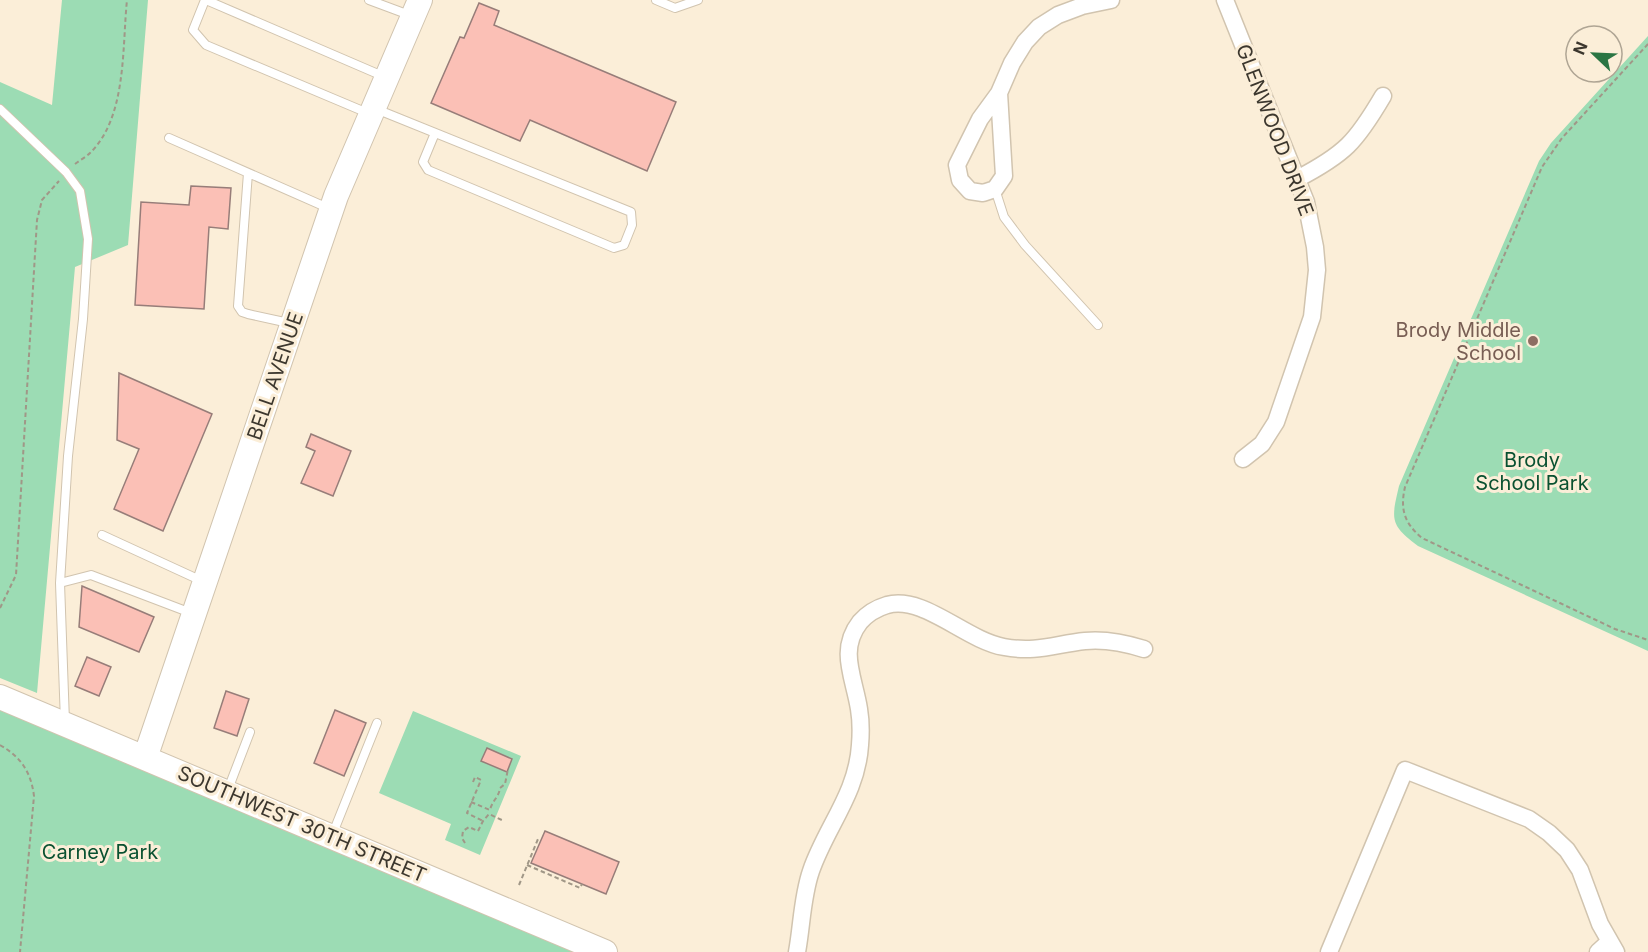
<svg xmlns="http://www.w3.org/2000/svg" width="1648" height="952" viewBox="0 0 1648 952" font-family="Inter,sans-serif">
  <rect width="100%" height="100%" fill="#fbeed8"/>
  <!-- green -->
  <path fill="#9cdcb4" d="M62,0H148L128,245L75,267L37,693L0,678V82L52,105Z
    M1648,36V651L1418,546C1390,525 1391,520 1399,486L1539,161L1551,143Z
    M0,705L605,952H0Z
    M413,711L521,756L480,855L445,840L451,824L379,793Z"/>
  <!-- building -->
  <path fill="#fbc0b6" stroke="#977d79" stroke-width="1.5" d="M479,3L499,11L494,25L676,102L647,171L530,120L520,141L431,103L460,37L464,38Z
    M191,186L231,188L228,229L209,227L204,309L135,305L141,202L189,205Z
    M119,373L212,414L163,531L114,509L139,449L117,440Z
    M311,434L351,451L333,496L301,483L315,451L306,447Z
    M82,586L154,617L139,652L79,627Z
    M87,657L111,667L99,696L75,686Z
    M226,691L249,699L237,736L214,728Z
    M335,710L366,723L344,776L314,763Z
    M487,748L512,759L507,772L481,761Z
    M545,831L619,862L606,894L531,863Z"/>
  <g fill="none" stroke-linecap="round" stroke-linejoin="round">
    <!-- lane casing -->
    <g stroke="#d1c4af" stroke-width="10">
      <path id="lane" d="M205,0L193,30L206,45L370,114
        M206,0L385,77
        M369,0L412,16
        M656,0L675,8L698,0
        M0,109L66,172L80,191L88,239L83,319L68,456L60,583
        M376,109L631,212L632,225L624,245L614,248L428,170L423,162L435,133
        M169,138L328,208
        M248,173L238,306L242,312L248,314L289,323
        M995,189L1004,217L1025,245L1098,325
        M102,535L202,581
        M65,722L60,583L91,575L191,613
        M227,792L250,732
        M333,833L377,723"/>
    </g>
    <!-- street casing -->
    <g stroke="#d1c4af" stroke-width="19">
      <path id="street" d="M1225,0L1306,202L1315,247L1317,270L1312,317L1276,422L1262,444L1243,459
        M999,93L1004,176L995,189L983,193L970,191L960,180L957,165L980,119L999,93L1012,63L1025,42L1039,27L1058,15L1082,6L1111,0
        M1297,179C1345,154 1356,142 1383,96
        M797,952C802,925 802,897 811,871C826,827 857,794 860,745C861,733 861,721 859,709C854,677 838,650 860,622C867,614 877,608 887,605C924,595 965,640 1004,647C1036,653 1056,644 1085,641C1105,639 1125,643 1144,649
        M1329,952L1405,770L1529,819L1549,833L1567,850L1580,870L1600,924L1616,952
        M1598,952L1609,942"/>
    </g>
    <!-- secondary casing -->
    <g stroke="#d1c4af" stroke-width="26">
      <path id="secondary" d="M0,697L605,952
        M145,758L336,196L420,0"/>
    </g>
    <!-- path -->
    <path stroke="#a09787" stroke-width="2" stroke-dasharray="4.5 3" stroke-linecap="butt" d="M1648,44L1562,138L1542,167L1405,487C1400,509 1404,523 1422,538L1615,629L1648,640
      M75,164C80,160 86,157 90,153C127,117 122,48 127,0
      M0,608L16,575L37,220L42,200L59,181
      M0,745C21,757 31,772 34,796L20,952
      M473,782L475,777L481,780L467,813L483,821
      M471,802L490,810C492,801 499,797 500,788L505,784L508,769
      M465,843L462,838L463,831L469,827L478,831L483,821L489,814L504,821
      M527,865L580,888L582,884
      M519,885L538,839"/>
    <!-- lane -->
    <use href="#lane" stroke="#fff" stroke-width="8"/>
    <!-- street -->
    <use href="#street" stroke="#fff" stroke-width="16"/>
    <!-- secondary -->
    <use href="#secondary" stroke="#fff" stroke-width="24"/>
  </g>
  <!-- markers -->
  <circle fill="#8d6e63" stroke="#fbeed8" stroke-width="2" cx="1533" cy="341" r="6"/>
  <g text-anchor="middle" stroke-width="6" stroke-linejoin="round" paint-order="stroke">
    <!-- street labels -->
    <g font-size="20" fill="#3c372e" stroke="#fbeed8">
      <text transform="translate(1275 130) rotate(69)" y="7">GLENWOOD DRIVE</text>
      <text transform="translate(275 376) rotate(-71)" y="7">BELL AVENUE</text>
      <text transform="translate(302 824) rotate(23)" y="7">SOUTHWEST 30TH STREET</text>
    </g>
    <!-- education labels -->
    <g font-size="20" fill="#785e54" stroke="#fbeed8" text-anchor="end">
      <text x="1521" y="337">Brody Middle<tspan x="1521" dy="23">School</tspan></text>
    </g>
    <!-- park labels -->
    <g font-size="20" fill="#095130" stroke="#fbeed8">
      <text x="1532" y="467">Brody<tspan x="1532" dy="23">School Park</tspan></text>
      <text x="100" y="859">Carney Park</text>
    </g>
  </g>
  <!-- north arrow -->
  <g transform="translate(1594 54) rotate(293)"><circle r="28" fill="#fbeed8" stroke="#afa594" stroke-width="1.5"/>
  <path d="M0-4.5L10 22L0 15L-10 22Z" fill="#2b7543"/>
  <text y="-9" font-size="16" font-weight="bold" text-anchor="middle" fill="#3c372e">N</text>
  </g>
</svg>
